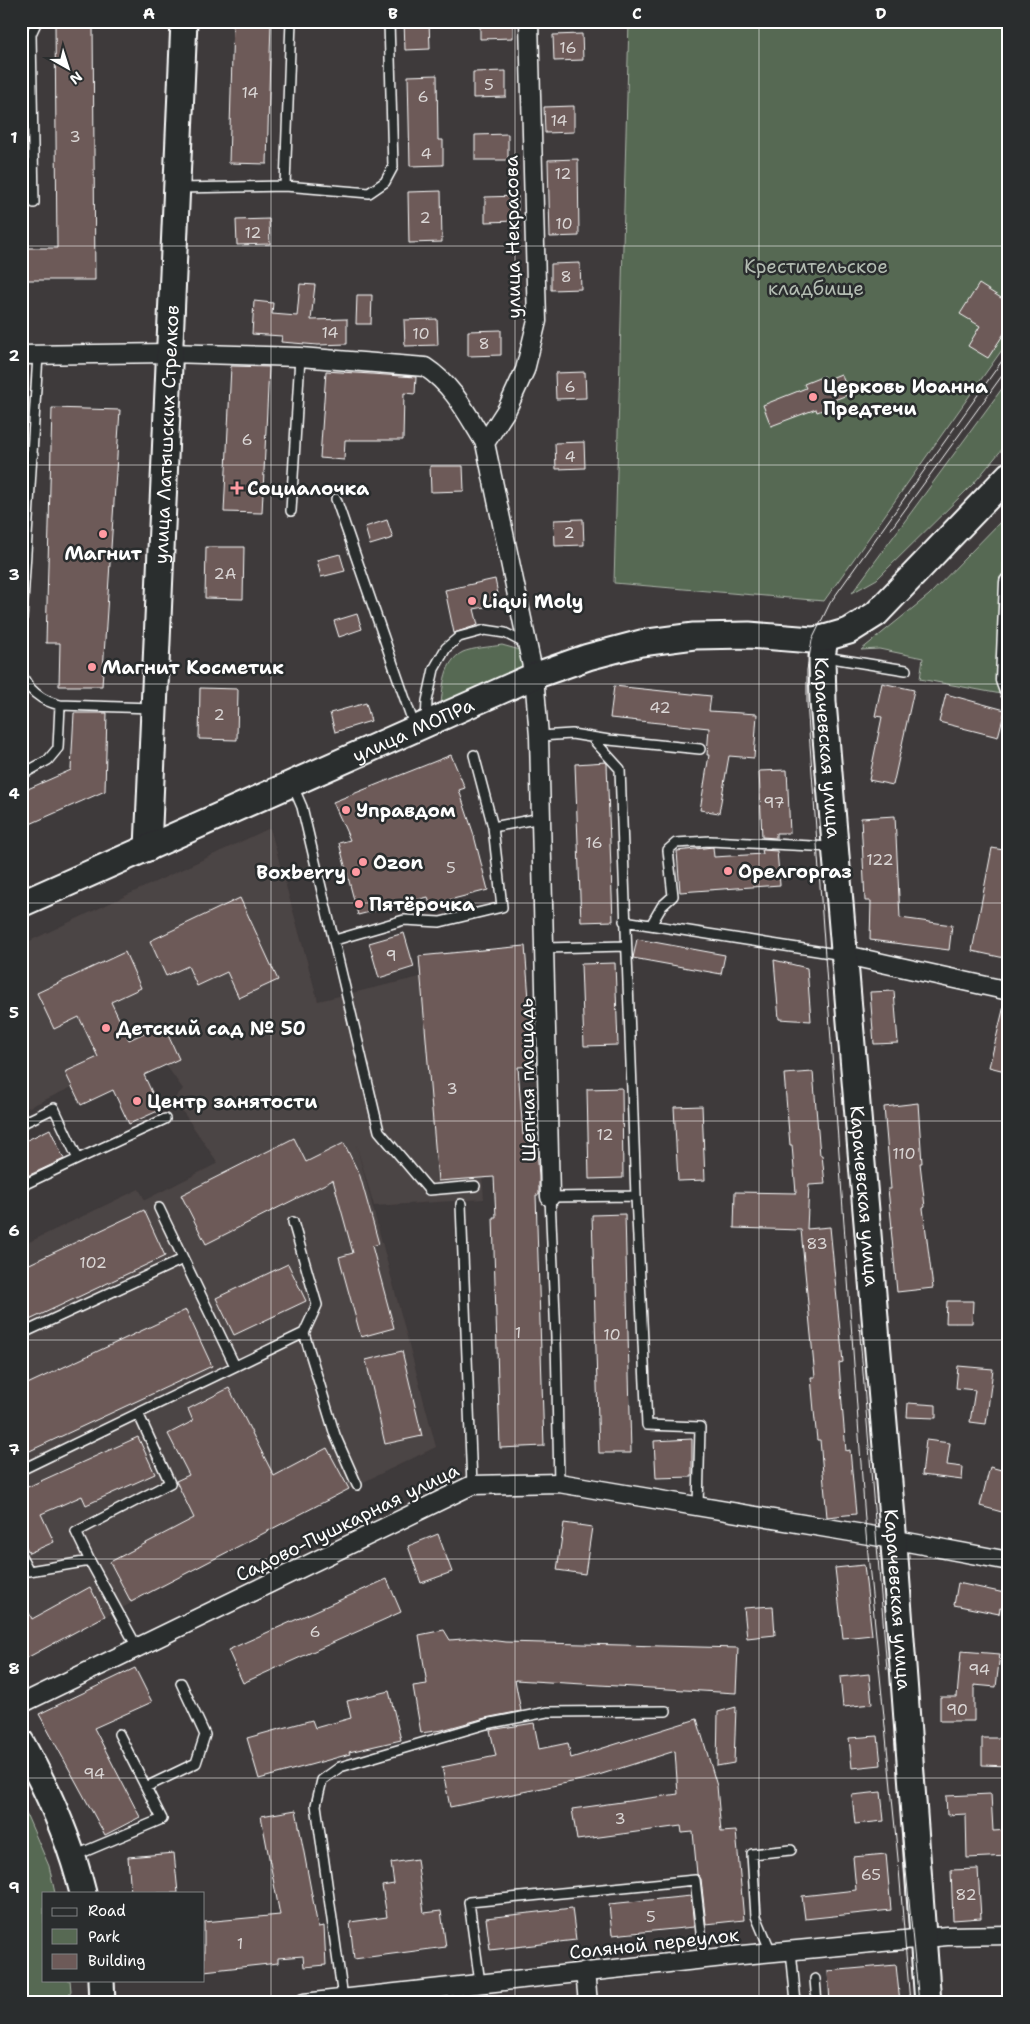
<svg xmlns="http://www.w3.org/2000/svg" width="1030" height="2024" viewBox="0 0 1030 2024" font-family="'Shantell Sans',sans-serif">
  <rect width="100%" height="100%" fill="#3e3a3b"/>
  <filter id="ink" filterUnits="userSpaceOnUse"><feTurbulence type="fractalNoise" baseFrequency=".02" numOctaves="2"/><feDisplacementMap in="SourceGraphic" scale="10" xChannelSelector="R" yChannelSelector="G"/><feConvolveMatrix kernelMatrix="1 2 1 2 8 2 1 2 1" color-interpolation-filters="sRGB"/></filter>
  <g filter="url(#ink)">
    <!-- built -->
    <path fill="#4c4444" d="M270,828L318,1001L420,977L419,956L525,946L530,993L468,999L484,1199L374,1206L356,1144L436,1447L349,1489L21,1661V1246L139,1189L145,1200L218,1163L174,1099L183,1089L166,1065L81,1105L72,1087L21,1111V945Z"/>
    <!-- green -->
    <path fill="#576953" stroke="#abb4a9" d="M629,21H1009V340L824,601L614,583Z
      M1009,379V441L974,483L877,579L852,593Z
      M1004,518L1001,694L920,679L923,658L879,649L861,650L929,595Z
      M502,645L520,650L524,668L441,704C443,686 444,661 463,652C472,648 491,647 502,645Z
      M21,1802L49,1866L55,1893H44V1980H70L71,1991L64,2003H21Z"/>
    <!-- building -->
    <path fill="#6d5a58" stroke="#fff" d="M233,21H271L267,164L229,163Z
      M404,21H429L430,49L405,50Z
      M480,21H513V38L480,39Z
      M55,25H93L95,280H21V248H57Z
      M582,34L583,60L554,61L553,35Z
      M506,71V97L473,98V72Z
      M437,75L438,140H443V165L410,166L408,76Z
      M574,106V132L545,133L544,107Z
      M508,134V160H475V135Z
      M578,159L579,236L550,237L548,160Z
      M441,191L442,242L409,243L408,192Z
      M518,196V221L485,222V197Z
      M269,219L270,244L237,245L236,220Z
      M580,263L581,289L551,290V264Z
      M300,284L315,285L311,320L347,319V344L318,345L281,342L282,336L252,334L254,301L273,303L272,314L297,316Z
      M979,284L1009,303V326L988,358L968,346L980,326L960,314Z
      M357,295H372L371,324H356Z
      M437,319L438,345L405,346L404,320Z
      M501,330V355L468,356V331Z
      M231,366L269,367L262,513L224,512Z
      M326,371L416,377L415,394L404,393L403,440H345L344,460L320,458Z
      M585,372L586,398L556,399L555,373Z
      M841,374L850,394L834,400L836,405L817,412L816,409L771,426L763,405L806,388L804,384L824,376L826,380Z
      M52,408L120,410L102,686H59L60,643H46Z
      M584,442L585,468L556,469L555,443Z
      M430,466H463L464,491L431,492Z
      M583,519L584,545L555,546L554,520Z
      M387,520L393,538L370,545L365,527Z
      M206,547H244L243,599L205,598Z
      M340,554L345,571L321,577L317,560Z
      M495,579L498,594L493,595L495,605L474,609L478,625L454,633L445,590Z
      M357,614L362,629L339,637L334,621Z
      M882,683L914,690L893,785L869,780L882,717L875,716Z
      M614,686L711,696L709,711L757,714L754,758L729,756L719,813L700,810L709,755H707L709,728L610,718Z
      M200,688L238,689L237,740L199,739Z
      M946,694L1005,710L998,737L939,722Z
      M366,703L371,721L335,732L330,713Z
      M74,713H107L105,791L21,828V792L71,770Z
      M451,755L465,788L459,790L473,832L488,890L430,905L428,897L358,915L339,843L350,840L333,802Z
      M606,762L607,764L613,921L581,922L575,764Z
      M787,770L790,833H776V838L762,837L759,771Z
      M895,816L900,918L952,925L949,950L870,940L871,901H865L861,818Z
      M713,847L714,857L763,854L762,850L777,851L780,885L680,892L677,851Z
      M992,848L1009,851V959L972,951Z
      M240,898L278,980L239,998L227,972L197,986L188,966L166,976L150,941Z
      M404,933L414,967L379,978L369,943Z
      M637,939L725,955L721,974L633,958Z
      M525,946L534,1066L518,1067L523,1135L536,1134L539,1177V1195H536L544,1446L500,1448L493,1217H496L494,1177L438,1181L419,956Z
      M125,952L141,988L111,1002L129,1040L163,1024L179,1059L144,1075L160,1110L129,1124L113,1090L81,1105L65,1072L98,1057L79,1017L54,1029L37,993Z
      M774,960L807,968L811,1021L779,1019Z
      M615,963L618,1045L584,1046L581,964Z
      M894,991L898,1043L874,1044L870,992Z
      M1004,1006L1009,1007V1072L989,1067Z
      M813,1072L820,1155H822L825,1184L809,1185L807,1229L830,1227L843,1362L839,1363L842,1404L846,1451L850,1450L856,1514L827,1517L820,1440H817L814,1411L811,1377H815L801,1230L734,1228L735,1192L796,1193L792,1145H790L784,1074Z
      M622,1088L623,1178L589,1179L587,1089Z
      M918,1103L922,1163H920L925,1207L923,1208L933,1288L897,1292L891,1228H892L888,1189H891L884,1107Z
      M702,1106L705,1180L678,1181L674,1107Z
      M50,1129L64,1159L21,1179V1143Z
      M294,1138L306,1162L344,1143L360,1176L379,1244L372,1246L394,1328L361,1337L339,1257L353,1253L333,1180L206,1244L181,1195Z
      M144,1210L165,1256L21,1324V1268Z
      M625,1214L631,1453H599L592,1215Z
      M288,1264L306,1301L234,1335L216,1298Z
      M947,1301H973L972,1323H946Z
      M186,1310L212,1366L21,1455V1387Z
      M402,1351L422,1436L385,1444L366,1360Z
      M958,1366L993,1369L986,1424L970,1422L975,1390L956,1388Z
      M229,1388L274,1476L327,1448L349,1489L131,1602L110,1562L194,1518L176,1481L189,1475L168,1434L193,1421L188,1409Z
      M908,1403L936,1405V1418L907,1417Z
      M138,1437L155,1474L86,1505L82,1496L41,1514L54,1542L29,1553L21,1537V1490Z
      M692,1439V1477L656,1478L654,1441Z
      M926,1440L950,1443L947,1465L963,1467L962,1480L922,1475Z
      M990,1467L1009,1472V1514L980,1506Z
      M564,1523L592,1527L585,1574L557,1570Z
      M438,1534L452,1572L421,1583L408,1546Z
      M864,1565L872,1635L843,1638L835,1568Z
      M387,1579L401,1612L243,1683L228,1650Z
      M958,1583L1009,1594V1609L1000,1608L999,1614L954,1605Z
      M90,1587L105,1616L21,1661V1597L32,1619Z
      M773,1606L775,1635L747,1638L744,1608Z
      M444,1630L450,1640L474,1638L505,1642L738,1648L736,1693L515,1680L521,1711L485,1718L442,1730L421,1733L413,1686L427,1684L419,1635Z
      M961,1651L1000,1654L996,1687L974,1685V1721H940V1697H957Z
      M135,1668L152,1702L94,1728L140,1817L105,1835L39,1714Z
      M869,1674L872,1704L843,1707L840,1677Z
      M389,1691L401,1740L349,1752L350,1754L259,1779L247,1738L312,1720L315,1728L351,1718L347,1701Z
      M736,1707L734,1763L717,1766L718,1712Z
      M697,1719L717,1786L721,1832L736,1831L744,1920L706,1924L701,1879L697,1874L693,1832L682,1833L681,1826L577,1840L572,1809L678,1794L675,1751L586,1779L450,1807L442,1767L496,1756L490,1730L534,1723L539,1749L568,1743L571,1758Z
      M878,1736L881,1765L852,1768L849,1738Z
      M982,1738H1009V1766L982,1765Z
      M881,1792L884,1821L855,1824L852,1795Z
      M991,1794L993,1831L1009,1830V1856L967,1858L966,1814L947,1815L946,1796Z
      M296,1810L318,1927L324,1926L326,1965L304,1967L303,1956L278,1958V1963L204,1971V1922L280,1915L261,1816Z
      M174,1853L178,1893H131L128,1857Z
      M886,1854L891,1910L805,1919L802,1896L856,1890L853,1857Z
      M417,1859L424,1913L441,1911L446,1947L354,1959L350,1922L387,1917L382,1886L394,1884L391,1863Z
      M978,1869L981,1918L953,1920L951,1870Z
      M691,1896L694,1927L612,1935L609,1904Z
      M572,1908L576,1940L490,1950L486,1918Z
      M896,1965L900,2003H830L828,1971Z"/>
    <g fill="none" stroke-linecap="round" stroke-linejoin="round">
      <!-- lane casing -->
      <g stroke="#fff" stroke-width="12">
        <path id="lane" d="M21,34H31L37,21
          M31,34L34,203
          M285,186L291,21
          M179,188L285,186L369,193L385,182L393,167L389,21
          M21,455H33
          M336,499L415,728
          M291,511L300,357
          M21,635L38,355
          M825,657L906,670
          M21,673C28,690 42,701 60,705L58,748L48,760L21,775
          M60,705L152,708
          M426,721L427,701L434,669L446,648L459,637L485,630L505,633L528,645
          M539,736L572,734L609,740L700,749
          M591,737L620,769L636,1196
          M293,786L302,807L379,1131L429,1190L475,1186
          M493,827L541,818
          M624,921L843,955
          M651,925L662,906L673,896L668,850L676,843L710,841L833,847
          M335,940L404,920L440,922L502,907L493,827L474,755
          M545,948L626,946
          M21,1124L54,1108L78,1159L21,1186
          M78,1159L165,1119
          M461,1204L472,1485
          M159,1208L235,1366
          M293,1222L317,1305L304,1333
          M21,1334L183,1259
          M21,1470L304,1333L335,1435L357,1485
          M559,1483L556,1338L550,1197L636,1196L647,1425L700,1427L698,1506
          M21,1556L29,1571L90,1561L137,1647
          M90,1561L76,1532L170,1483L138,1413
          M146,1787L196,1763L205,1735L181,1683
          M74,1856L162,1819L119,1734
          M791,1950L796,2003
          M771,1952L756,1916L752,1854L791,1850
          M815,1979L817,2003
          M480,1983L469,1902L695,1880L704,1959
          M343,1998L316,1805L322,1780L340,1767L486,1724L547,1712L666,1711"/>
      </g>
      <!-- street casing -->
      <g stroke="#fff" stroke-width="21">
        <path id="street" d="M529,21L537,321L525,370L507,409L485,443L534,676L539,736L550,1197
          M21,355L169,353L300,357L425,367C454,386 467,414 485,443
          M1009,582L1005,680L1009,691
          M846,955L1009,991
          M21,1704L472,1485L559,1483L875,1536L1009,1561
          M585,1971L588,2003
          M304,2003L742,1955L947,1936L1009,1935"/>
      </g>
      <!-- secondary casing -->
      <g stroke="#fff" stroke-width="29">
        <g id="secondary">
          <path id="s1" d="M825,638L822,657L823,702L892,1518L928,2003"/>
          <path id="s2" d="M148,848L184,21"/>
          <path id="s3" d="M21,904L534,676L588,657L641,643L694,636L749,635L812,640L825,638L849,631L876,614L1009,475"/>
          <path d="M21,1742C48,1790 70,1840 83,1893"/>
          <path d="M101,1980L102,2003"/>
        </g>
      </g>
      <!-- lane -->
      <use href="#lane" stroke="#2a2d2e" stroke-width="9"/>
      <!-- street -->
      <use href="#street" stroke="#2a2d2e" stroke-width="18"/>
      <!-- secondary -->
      <use href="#secondary" stroke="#2a2d2e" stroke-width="25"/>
      <!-- tram -->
      <path stroke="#fff" stroke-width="1" d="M891,529L1009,366
        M859,1323L887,1669
        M900,1809L919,2003
        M910,2003L899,1869L866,1534L807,702V670L812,640L830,603L1009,351"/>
    </g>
  </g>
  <!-- grid -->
  <path fill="none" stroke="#fff" stroke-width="1" stroke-opacity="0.55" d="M271,21V2003M515,21V2003M759,21V2003M21,246H1009M21,465H1009M21,684H1009M21,903H1009M21,1121H1009M21,1340H1009M21,1559H1009M21,1778H1009"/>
  <!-- markers -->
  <g fill="#ff9aa2" stroke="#2a2d2e" stroke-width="2">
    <circle cx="813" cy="397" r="5"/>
    <path d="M234.5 480.5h5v5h5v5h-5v5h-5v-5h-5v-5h5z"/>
    <circle cx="103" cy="534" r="5"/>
    <circle cx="472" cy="601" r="5"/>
    <circle cx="92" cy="667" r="5"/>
    <circle cx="346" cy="810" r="5"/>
    <circle cx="363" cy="862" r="5"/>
    <circle cx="728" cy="871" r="5"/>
    <circle cx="356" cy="872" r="5"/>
    <circle cx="359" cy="904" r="5"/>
    <circle cx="106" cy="1028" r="5"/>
    <circle cx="137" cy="1101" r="5"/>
  </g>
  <g text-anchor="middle" stroke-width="5" stroke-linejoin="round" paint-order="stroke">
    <!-- number labels -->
    <g font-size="16" fill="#dad6d5">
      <text x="568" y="53">16</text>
      <text x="489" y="90">5</text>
      <text x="250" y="98">14</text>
      <text x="423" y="102">6</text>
      <text x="559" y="126">14</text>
      <text x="75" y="142">3</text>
      <text x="426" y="159">4</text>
      <text x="563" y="179">12</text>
      <text x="425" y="223">2</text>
      <text x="564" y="229">10</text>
      <text x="253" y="238">12</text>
      <text x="566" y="282">8</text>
      <text x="330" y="338">14</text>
      <text x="421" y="339">10</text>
      <text x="484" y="349">8</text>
      <text x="570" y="392">6</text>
      <text x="247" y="445">6</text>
      <text x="570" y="462">4</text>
      <text x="569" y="538">2</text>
      <text x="225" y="579">2А</text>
      <text x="660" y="713">42</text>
      <text x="219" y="720">2</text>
      <text x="774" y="808">97</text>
      <text x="594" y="848">16</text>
      <text x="880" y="865">122</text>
      <text x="451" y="873">5</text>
      <text x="391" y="961">9</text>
      <text x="452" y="1094">3</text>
      <text x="605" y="1140">12</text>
      <text x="904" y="1159">110</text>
      <text x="817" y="1249">83</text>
      <text x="93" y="1268">102</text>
      <text x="518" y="1338">1</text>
      <text x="612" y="1340">10</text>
      <text x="315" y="1637">6</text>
      <text x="979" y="1675">94</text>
      <text x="957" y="1715">90</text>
      <text x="94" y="1779">94</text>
      <text x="620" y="1824">3</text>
      <text x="871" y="1880">65</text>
      <text x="966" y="1900">82</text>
      <text x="651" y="1922">5</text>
      <text x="240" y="1949">1</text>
    </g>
    <!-- street labels -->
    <g font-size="19" fill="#fff" stroke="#2a2d2e">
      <text transform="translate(512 237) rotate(-91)" y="7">улица Некрасова</text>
      <text dy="7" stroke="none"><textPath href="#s2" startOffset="414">улица Латышских Стрелков</textPath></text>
      <text dy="7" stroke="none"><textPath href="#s3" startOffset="429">улица МОПРа</textPath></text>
      <text dy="7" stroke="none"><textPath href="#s1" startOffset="110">Карачевская улица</textPath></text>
      <text transform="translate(527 1080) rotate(-91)" y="7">Щепная площадь</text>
      <text dy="7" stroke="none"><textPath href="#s1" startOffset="560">Карачевская улица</textPath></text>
      <text transform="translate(347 1522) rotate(-26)" y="7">Садово-Пушкарная улица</text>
      <text dy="7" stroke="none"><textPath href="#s1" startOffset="965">Карачевская улица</textPath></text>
      <text transform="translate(654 1943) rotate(-6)" y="7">Соляной переулок</text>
    </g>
    <!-- park labels -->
    <g font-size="19" fill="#b3bcb2" stroke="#2a2d2e">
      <text x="816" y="273">Крестительское<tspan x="816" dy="22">кладбище</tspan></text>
    </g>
    <!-- poi labels -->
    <g font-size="19" font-weight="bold" fill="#fff" stroke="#2a2d2e" text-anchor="start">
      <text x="823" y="393">Церковь Иоанна<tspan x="823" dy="22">Предтечи</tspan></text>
      <text x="247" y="495">Социалочка</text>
      <text x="103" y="560" text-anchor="middle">Магнит</text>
      <text x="482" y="608">Liqui Moly</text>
      <text x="102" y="674">Магнит Косметик</text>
      <text x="356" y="817">Управдом</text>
      <text x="373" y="869">Ozon</text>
      <text x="738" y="878">Орелгоргаз</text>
      <text x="346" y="879" text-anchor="end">Boxberry</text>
      <text x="369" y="911">Пятёрочка</text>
      <text x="116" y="1035">Детский сад № 50</text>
      <text x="147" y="1108">Центр занятости</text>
    </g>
  </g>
  <!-- margin -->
  <rect width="1030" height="2024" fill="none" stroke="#2a2d2e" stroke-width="55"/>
  <!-- legend -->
  <rect x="42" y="1892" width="162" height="90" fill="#2a2d2e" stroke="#7f8182"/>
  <rect x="52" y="1908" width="25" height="8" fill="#2a2d2e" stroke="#7f8182"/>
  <text x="88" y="1916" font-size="15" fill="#ffffff">Road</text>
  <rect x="52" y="1929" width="25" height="15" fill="#576953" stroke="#7f8182"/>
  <text x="88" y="1942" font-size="15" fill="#ffffff">Park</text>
  <rect x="52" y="1954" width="25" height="15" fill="#6d5a58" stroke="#7f8182"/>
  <text x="88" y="1966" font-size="15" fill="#ffffff">Building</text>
  <!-- north arrow -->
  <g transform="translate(68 68) rotate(141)" stroke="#2a2d2e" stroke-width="4" paint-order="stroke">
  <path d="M0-4L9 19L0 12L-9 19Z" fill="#ffffff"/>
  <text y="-8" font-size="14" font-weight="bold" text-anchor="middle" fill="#ffffff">N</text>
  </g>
  <rect x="28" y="28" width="974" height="1968" fill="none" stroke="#fff" stroke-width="2"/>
  <g font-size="16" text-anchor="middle" font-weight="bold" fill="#fff">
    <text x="149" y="19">A</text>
    <text x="393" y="19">B</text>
    <text x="637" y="19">C</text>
    <text x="881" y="19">D</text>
    <text x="14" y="143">1</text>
    <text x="14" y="361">2</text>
    <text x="14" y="580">3</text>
    <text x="14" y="799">4</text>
    <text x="14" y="1018">5</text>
    <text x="14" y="1236">6</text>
    <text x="14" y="1455">7</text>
    <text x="14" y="1674">8</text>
    <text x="14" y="1893">9</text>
  </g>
</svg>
